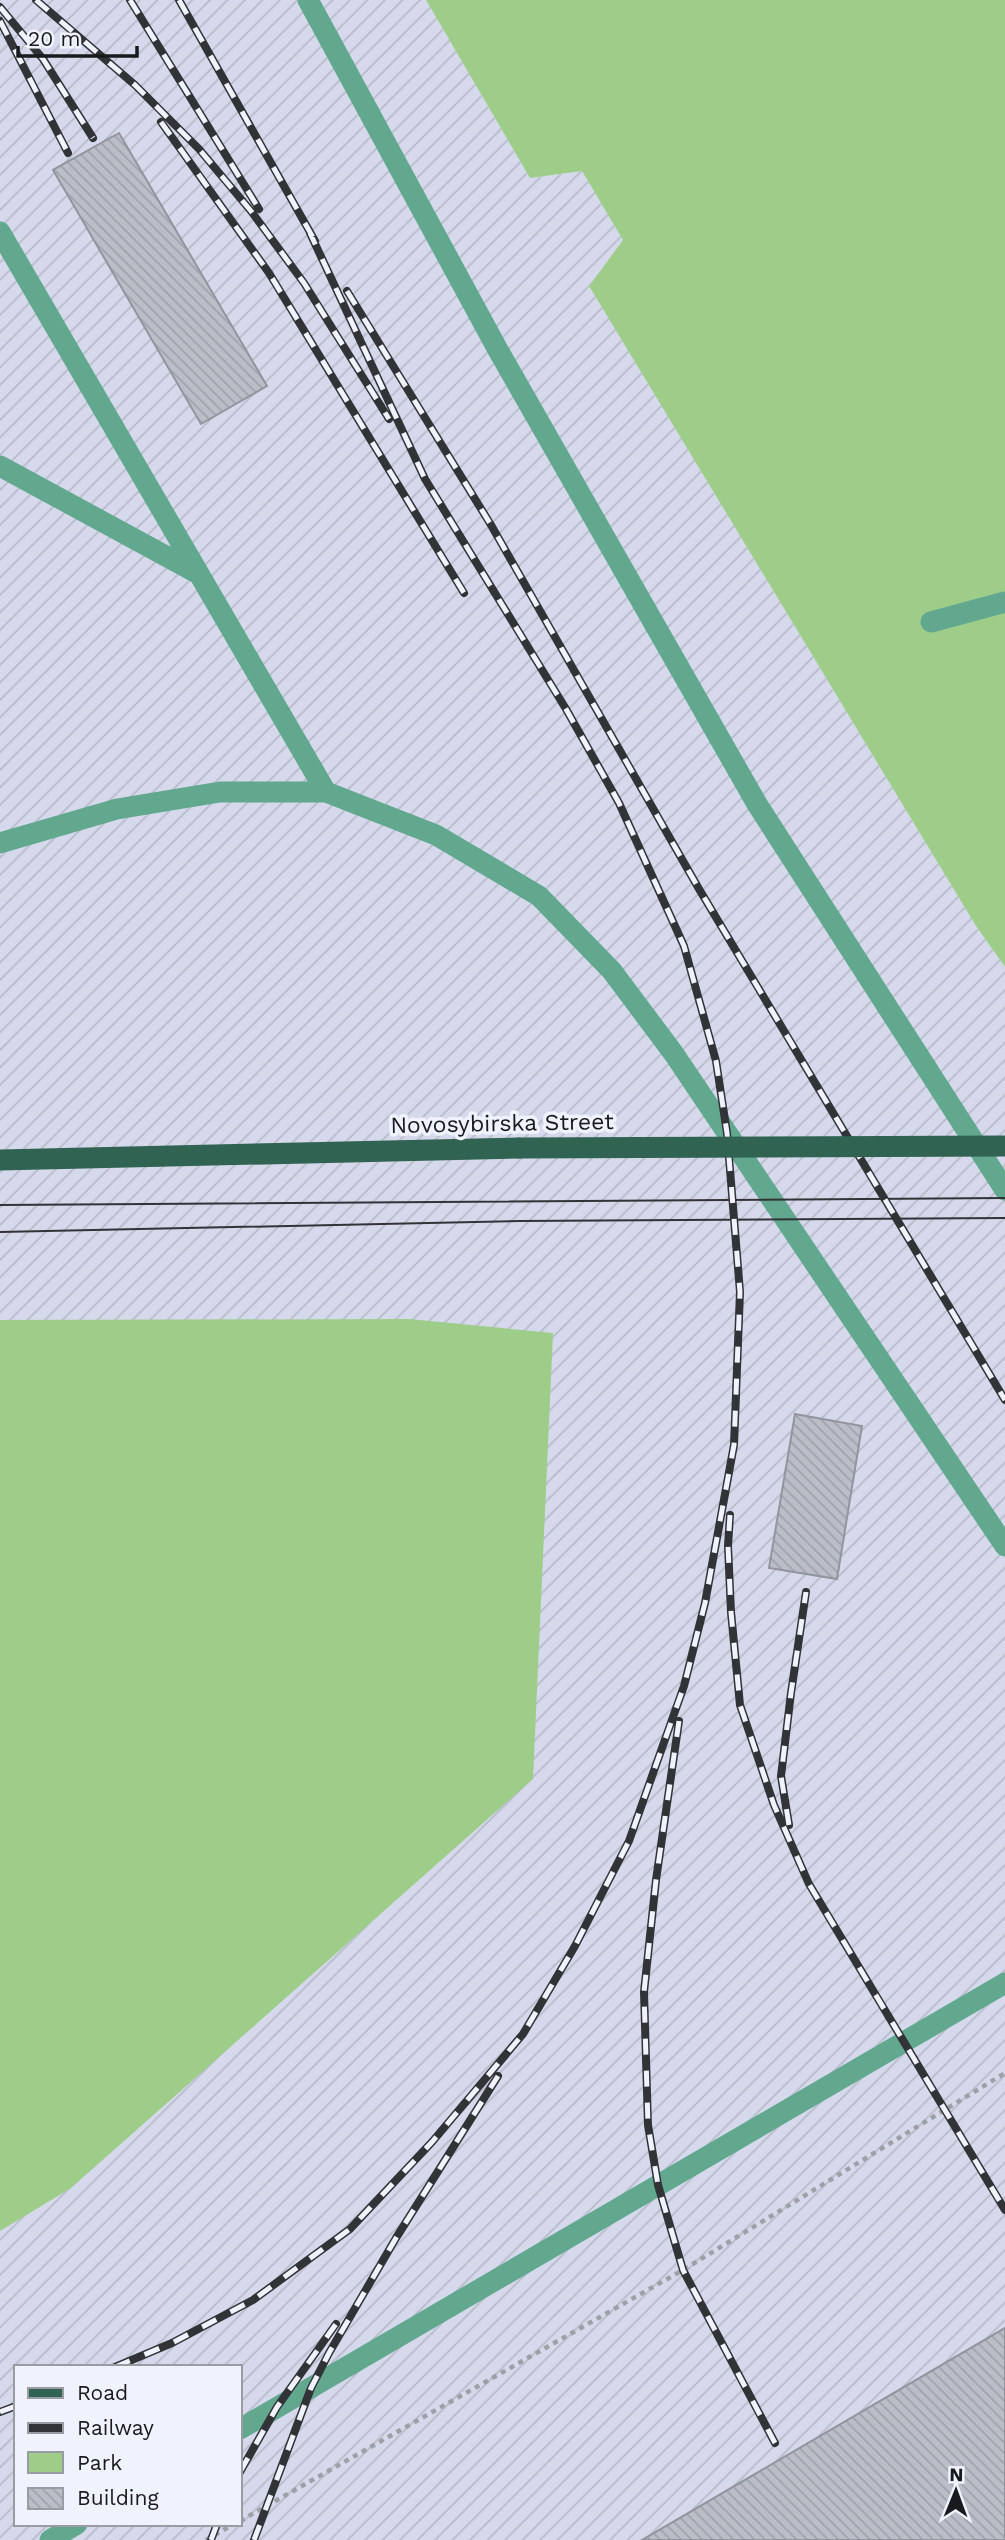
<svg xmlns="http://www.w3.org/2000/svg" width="1005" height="2540" viewBox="0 0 1005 2540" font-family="'Work Sans',sans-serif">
  <defs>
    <pattern id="industrial-furrows" width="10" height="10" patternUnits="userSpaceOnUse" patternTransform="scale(1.75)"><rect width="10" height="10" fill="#d5d9eb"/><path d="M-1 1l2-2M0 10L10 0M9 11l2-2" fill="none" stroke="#b6bac9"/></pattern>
    <pattern id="building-back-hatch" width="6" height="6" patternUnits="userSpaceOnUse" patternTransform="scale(1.75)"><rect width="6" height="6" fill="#bbbdc8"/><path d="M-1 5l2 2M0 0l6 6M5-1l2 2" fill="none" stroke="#a0a2ab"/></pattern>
  </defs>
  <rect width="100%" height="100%" fill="#e3e5f0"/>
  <!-- industrial -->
  <path fill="url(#industrial-furrows)" fill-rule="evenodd" d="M0,0H426L530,178L582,171L623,240L589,286L976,926L1005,967V2540H0ZM16,2367H240V2524H16Z"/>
  <!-- green -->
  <path fill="#9ecd8a" d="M426,0H1005V967L976,926L589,286L623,240L582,171L530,178Z
    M409,1319L553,1333L533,1779L71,2188L0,2231V1320Z"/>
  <!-- building -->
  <path fill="url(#building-back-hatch)" stroke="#92959e" stroke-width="2" d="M119,133L267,386L201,424L53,170Z
    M795,1414L862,1426L837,1579L769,1568Z
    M1005,2328V2540H642Z"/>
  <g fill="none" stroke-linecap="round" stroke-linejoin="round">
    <!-- path -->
    <path stroke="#9ea0a8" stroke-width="4.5" stroke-dasharray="5 5" stroke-linecap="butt" d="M240,2521L683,2270L1005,2073
      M206,2540L234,2524"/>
    <!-- minor -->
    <path stroke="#61a88f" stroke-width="21" d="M308,0L498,350L757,804L1005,1190
      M0,232L326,792
      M0,466L197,573
      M931,622L1005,602
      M0,843L117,809L220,792H326L436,835L539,896L612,971L674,1054L1005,1546
      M240,2429L1005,1983
      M50,2540L77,2524"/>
    <!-- major -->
    <path stroke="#316352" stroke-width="21" d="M0,1160L519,1148"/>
    <!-- tram -->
    <path stroke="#323337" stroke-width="2" d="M0,1205L1005,1198
      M0,1232L520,1221L1005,1218"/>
    <!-- rail casing -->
    <g stroke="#323337" stroke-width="8">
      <path id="rail" d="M36,0L135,85L199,149L251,211L304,283L389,419
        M130,0L259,209
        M179,0L315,241
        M0,7L43,59L93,138
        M0,21L68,153
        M161,122L269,273L464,593
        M347,291L491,525L699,889L1005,1400
        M730,1515L728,1546L731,1612L740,1705L774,1805L809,1884L1005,2210
        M679,1721L656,1880L644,1992L648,2125L658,2185L683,2270L775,2443
        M789,1825L781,1776L791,1693L806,1592
        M115,2367L172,2343L253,2300L350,2229L432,2142L523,2034L575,1946L629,1841L684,1686L705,1603L734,1445L740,1292L727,1133L716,1061L684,946L619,803L566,709L425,479L310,233
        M0,2412L16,2406
        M240,2472L277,2407L336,2324
        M211,2540L217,2524
        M254,2540L311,2388L329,2353L396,2238L498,2076"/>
    </g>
    <!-- rail -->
    <use href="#rail" stroke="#f0f2fd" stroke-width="5" stroke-dasharray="16" stroke-linecap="butt"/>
    <!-- major-bridge -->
    <path stroke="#316352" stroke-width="21" d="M519,1148L1005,1146"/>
  </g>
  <g text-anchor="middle" stroke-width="7" stroke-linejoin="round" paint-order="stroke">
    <!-- street labels -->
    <g font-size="23" fill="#191a1d" stroke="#f0f2fd">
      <text transform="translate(502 1123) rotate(-1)" y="8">Novosybirska Street</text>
    </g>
  </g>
  <!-- legend -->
  <rect x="14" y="2365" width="228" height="161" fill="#f0f2fd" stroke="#9a9ca3" stroke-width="2"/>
  <rect x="28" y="2388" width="35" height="10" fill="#316352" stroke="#9a9ca3" stroke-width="2"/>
  <text x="77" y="2400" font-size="21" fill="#191a1d">Road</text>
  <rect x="28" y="2423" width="35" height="10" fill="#323337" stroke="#9a9ca3" stroke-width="2"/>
  <text x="77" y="2435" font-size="21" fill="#191a1d">Railway</text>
  <rect x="28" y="2452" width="35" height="21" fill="#9ecd8a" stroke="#9a9ca3" stroke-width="2"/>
  <text x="77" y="2470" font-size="21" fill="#191a1d">Park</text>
  <rect x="28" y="2488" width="35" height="21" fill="url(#building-back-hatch)" stroke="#9a9ca3" stroke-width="2"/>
  <text x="77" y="2505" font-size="21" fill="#191a1d">Building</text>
  <!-- north arrow -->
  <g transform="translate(956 2491) rotate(1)" stroke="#f0f2fd" stroke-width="5" paint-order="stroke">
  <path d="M0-5L12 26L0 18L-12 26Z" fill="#191a1d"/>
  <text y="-10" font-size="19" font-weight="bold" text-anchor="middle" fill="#191a1d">N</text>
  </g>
  <!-- scale -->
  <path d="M18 46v10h119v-10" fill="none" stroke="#191a1d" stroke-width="3.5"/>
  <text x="28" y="46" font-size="21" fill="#191a1d" stroke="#f0f2fd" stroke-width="5" paint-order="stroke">20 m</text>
</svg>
